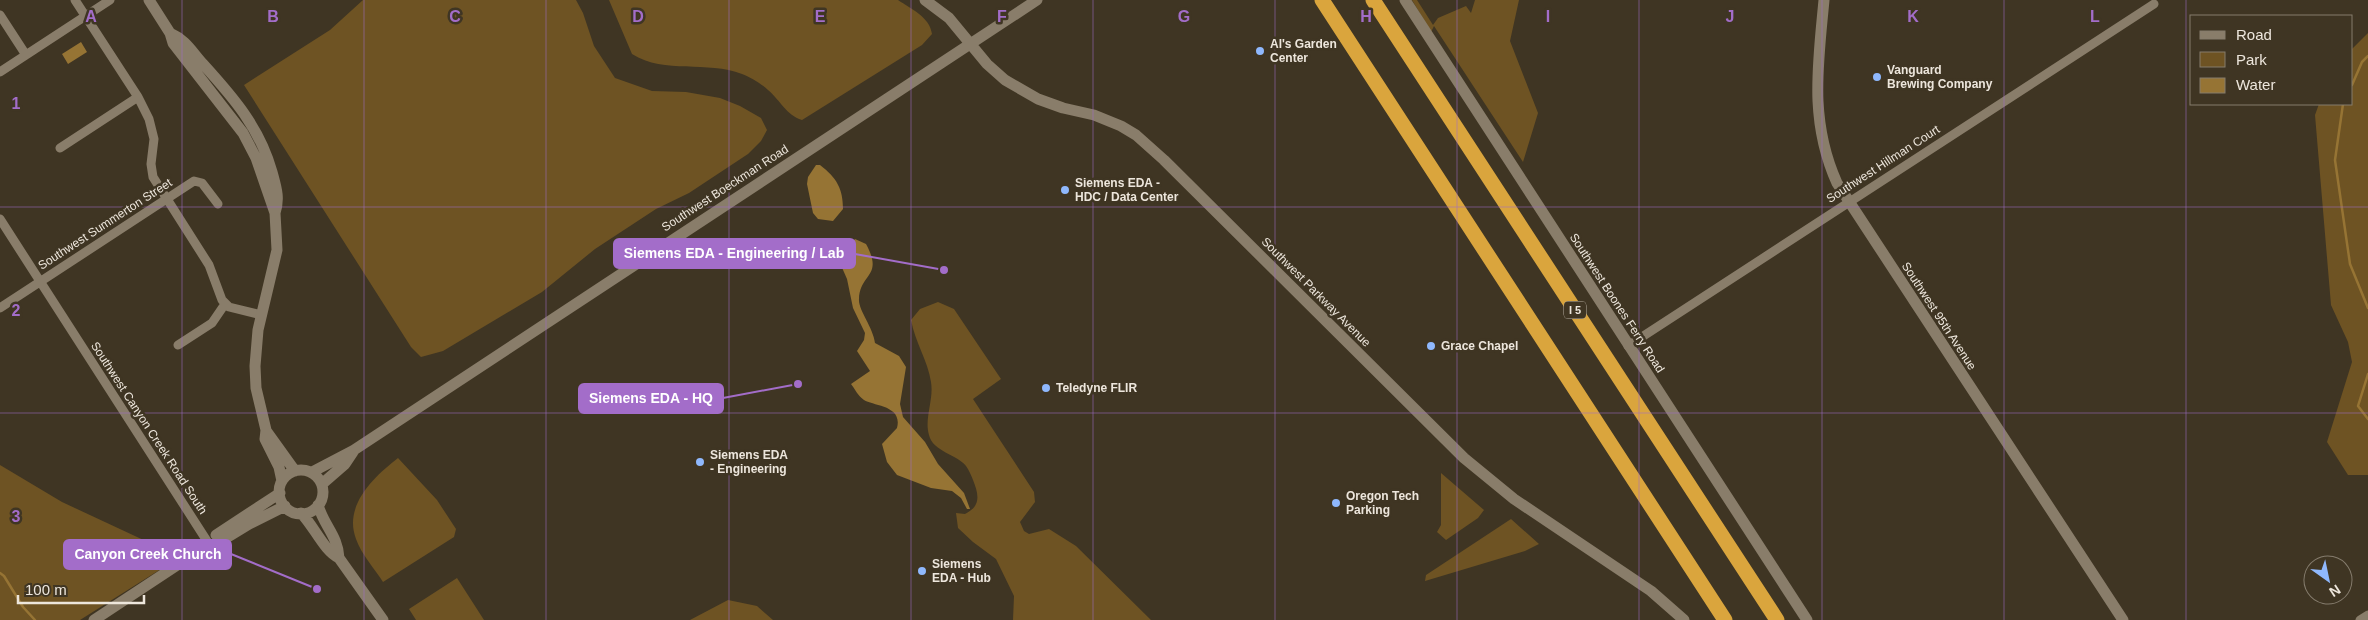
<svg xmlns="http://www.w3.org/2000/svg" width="2368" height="620" viewBox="0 0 2368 620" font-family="Helvetica,sans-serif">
  <rect width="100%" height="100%" fill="#3f3523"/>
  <!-- green -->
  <path fill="#6e5323" d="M363,0H576L583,13L594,46L615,78L652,91L686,92L720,98L740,106L761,118L767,130L761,141L748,154L689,193L656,209L595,249L542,292L443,351L421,357L411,347L244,85L330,30Z
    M609,0H898C911,9 930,17 932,34L922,45L802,120C786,115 781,101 768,90C762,84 750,77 742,74C707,60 665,75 632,54Z
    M1412,0H1417L1433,25L1438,18L1466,6L1471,13L1475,0H1519L1510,41L1538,113L1523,162L1434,26L1431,32Z
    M2368,33V475H2348L2327,442L2352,362L2348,342L2331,305L2315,115L2319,104H2352V49Z
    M938,302L954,309L1001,379L973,399L1034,492L1035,502L1020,522L1024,531L1029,534L1049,529L1076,546L1151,620H1013L1014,596L996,559L973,542L958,528L956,513L965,514C981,506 979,495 973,480C971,475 969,470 966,466C957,454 933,452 929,435C924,418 934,400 931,382C928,361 915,342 911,320L920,309Z
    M398,458L437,500L456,529L454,537L383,582C375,569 361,554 356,539C343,505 375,476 398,458Z
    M0,465L62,502L180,557L80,620H0Z
    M1441,473L1484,510L1478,518L1446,540L1437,532L1441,525Z
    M1511,519L1539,544L1525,551L1425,581L1426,575Z
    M457,578L484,620H416L409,609Z
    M728,600L757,606L773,620H690Z"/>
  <!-- water -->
  <path fill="#967434" d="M81,42L87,52L68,64L62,54Z
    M816,165H820C837,178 843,189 843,209L833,221L818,219L813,213L807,184L808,177Z
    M855,239L866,244C884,277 860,273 859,299C858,310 873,327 875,343L899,356L906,367L900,404L903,417L925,442L938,464L964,493L970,509H967L961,498L952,491L931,488L897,475L887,462L882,444L897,428C903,405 873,406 864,400C858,396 855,389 851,384L870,371L857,351L864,340L865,333L853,308L847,279L840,263L841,257Z"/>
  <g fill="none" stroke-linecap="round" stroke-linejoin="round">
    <!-- stream -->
    <path stroke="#967434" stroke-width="2.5" d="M2352,85L2362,62L2368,56
      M2343,104L2335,160L2350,264L2368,308
      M2368,374L2358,406L2368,419
      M0,573L4,576L23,607L35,620"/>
    <!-- street -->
    <path stroke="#897d6a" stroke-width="9" d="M75,0L138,97L149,119L154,139L151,164L153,177L209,265L222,300L229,307L262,315
      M0,15L26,55
      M0,72L110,0
      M60,148L138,97
      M0,219L207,541
      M0,308L194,181L202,183L218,204
      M178,345L212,323L225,304
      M1628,346L2154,4
      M2360,620L2368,615"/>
    <!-- secondary -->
    <path stroke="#897d6a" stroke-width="11" d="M149,0L170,33L173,43L243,133L256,158L275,213L277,250L258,330L255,366L256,388L266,430L265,439L279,467L282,481
      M925,0L949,18L987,64L1005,80L1038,99L1063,108L1094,115L1121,126L1136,135L1164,160L1464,458L1514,499L1651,591L1684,620
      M1405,0L1807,620
      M1824,0C1818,65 1809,121 1837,183L2123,620
      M170,33C186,40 192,52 203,64C233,97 260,128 272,172C276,187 280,198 275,213
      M267,432L295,471
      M279 492a22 22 0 1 1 44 0a22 22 0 1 1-44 0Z
      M312,472L354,450L1037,0
      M322,484L345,464L353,452
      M318,505C324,526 338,536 339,558
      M301,513C314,526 324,551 339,558L383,620
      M216,535L280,493
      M94,620L194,554L203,552L249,524L285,506"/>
    <!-- highway -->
    <path stroke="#daa53d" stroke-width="15" d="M1322,0L1725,620
      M1373,0L1777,620"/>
  </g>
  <!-- grid -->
  <path fill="none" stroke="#a36dc9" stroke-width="1" stroke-opacity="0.55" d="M182,0V620M364,0V620M546,0V620M729,0V620M911,0V620M1093,0V620M1275,0V620M1457,0V620M1639,0V620M1822,0V620M2004,0V620M2186,0V620M0,207H2368M0,413H2368"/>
  <!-- markers -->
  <g fill="#8fb8fd" stroke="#3f3523" stroke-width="2">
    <circle cx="1260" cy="51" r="5"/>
    <circle cx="1877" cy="77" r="5"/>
    <circle cx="1065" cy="190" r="5"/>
    <circle cx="1431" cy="346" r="5"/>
    <circle cx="1046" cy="388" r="5"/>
    <circle cx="700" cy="462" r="5"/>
    <circle cx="1336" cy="503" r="5"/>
    <circle cx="922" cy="571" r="5"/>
  </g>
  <g text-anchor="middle" stroke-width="5" stroke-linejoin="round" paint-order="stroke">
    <!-- shield labels -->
    <rect fill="#3f3523" stroke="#b9b1a4" stroke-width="1" x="1564" y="301.5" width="22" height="17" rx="4"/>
    <g font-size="11" font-weight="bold" fill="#ede6dc">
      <text x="1575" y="314">I 5</text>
    </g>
    <!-- poi labels -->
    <g font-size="12" font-weight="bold" fill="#ede6dc" stroke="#3f3523" text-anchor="start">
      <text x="1270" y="48">Al's Garden<tspan x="1270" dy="14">Center</tspan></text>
      <text x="1887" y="74">Vanguard<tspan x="1887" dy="14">Brewing Company</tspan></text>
      <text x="1075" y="187">Siemens EDA -<tspan x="1075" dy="14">HDC / Data Center</tspan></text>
      <text x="1441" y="350">Grace Chapel</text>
      <text x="1056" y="392">Teledyne FLIR</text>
      <text x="710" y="459">Siemens EDA<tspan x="710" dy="14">- Engineering</tspan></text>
      <text x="1346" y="500">Oregon Tech<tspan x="1346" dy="14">Parking</tspan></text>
      <text x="932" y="568">Siemens<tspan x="932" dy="14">EDA - Hub</tspan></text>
    </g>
    <!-- street labels -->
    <g font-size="12" fill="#ede6dc" stroke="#3f3523">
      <text transform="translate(1883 164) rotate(-33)" y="4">Southwest Hillman Court</text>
      <text transform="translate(725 188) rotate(-33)" y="4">Southwest Boeckman Road</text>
      <text transform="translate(105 224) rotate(-33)" y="4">Southwest Summerton Street</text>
      <text transform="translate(1316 292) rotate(45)" y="4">Southwest Parkway Avenue</text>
      <text transform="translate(1617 303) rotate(57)" y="4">Southwest Boones Ferry Road</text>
      <text transform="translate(1939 316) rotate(57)" y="4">Southwest 95th Avenue</text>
      <text transform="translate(149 428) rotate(57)" y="4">Southwest Canyon Creek Road South</text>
    </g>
  </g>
  <g font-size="16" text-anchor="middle" font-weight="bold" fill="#a36dc9" stroke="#3f3523" stroke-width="5" stroke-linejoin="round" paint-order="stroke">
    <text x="91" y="22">A</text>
    <text x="273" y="22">B</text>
    <text x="455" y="22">C</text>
    <text x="638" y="22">D</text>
    <text x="820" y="22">E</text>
    <text x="1002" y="22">F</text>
    <text x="1184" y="22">G</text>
    <text x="1366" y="22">H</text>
    <text x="1548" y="22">I</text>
    <text x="1730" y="22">J</text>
    <text x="1913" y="22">K</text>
    <text x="2095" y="22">L</text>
    <text x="16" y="109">1</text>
    <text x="16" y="316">2</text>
    <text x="16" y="522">3</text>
  </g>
  <!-- callouts -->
  <path fill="none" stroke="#a36dc9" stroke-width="2" d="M944 270L855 254M798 384L723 398M317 589L231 554"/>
  <g fill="#a36dc9" stroke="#3f3523" stroke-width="2">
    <circle cx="944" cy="270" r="5"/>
    <circle cx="798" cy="384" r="5"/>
    <circle cx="317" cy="589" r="5"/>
  </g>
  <g fill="#a36dc9" stroke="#a36dc9" stroke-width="2">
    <rect x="614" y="239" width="241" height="29" rx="5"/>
    <rect x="579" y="384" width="144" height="29" rx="5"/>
    <rect x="64" y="540" width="167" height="29" rx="5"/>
  </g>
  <g font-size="14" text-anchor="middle" font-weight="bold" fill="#fff">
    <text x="734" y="258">Siemens EDA - Engineering / Lab</text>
    <text x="651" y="403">Siemens EDA - HQ</text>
    <text x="148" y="559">Canyon Creek Church</text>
  </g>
  <!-- legend -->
  <rect x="2190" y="15" width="162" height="90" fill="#3f3523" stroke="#857c6d"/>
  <rect x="2200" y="31" width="25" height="8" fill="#897d6a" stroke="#857c6d"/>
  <text x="2236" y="40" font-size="15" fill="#ede6dc">Road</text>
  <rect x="2200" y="52" width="25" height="15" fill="#6e5323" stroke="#857c6d"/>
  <text x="2236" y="65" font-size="15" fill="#ede6dc">Park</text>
  <rect x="2200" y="78" width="25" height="15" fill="#967434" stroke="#857c6d"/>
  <text x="2236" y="90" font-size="15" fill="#ede6dc">Water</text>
  <!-- north arrow -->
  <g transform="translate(2328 580) rotate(147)"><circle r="24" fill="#3f3523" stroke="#857c6d"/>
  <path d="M0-4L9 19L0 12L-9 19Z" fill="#8fb8fd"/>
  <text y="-8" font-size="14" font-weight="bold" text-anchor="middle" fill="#ede6dc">N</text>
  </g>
  <!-- scale -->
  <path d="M18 595v8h126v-8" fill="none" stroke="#ede6dc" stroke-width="2.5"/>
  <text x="25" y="595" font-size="15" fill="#ede6dc" stroke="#3f3523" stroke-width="4" paint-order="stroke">100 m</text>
</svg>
